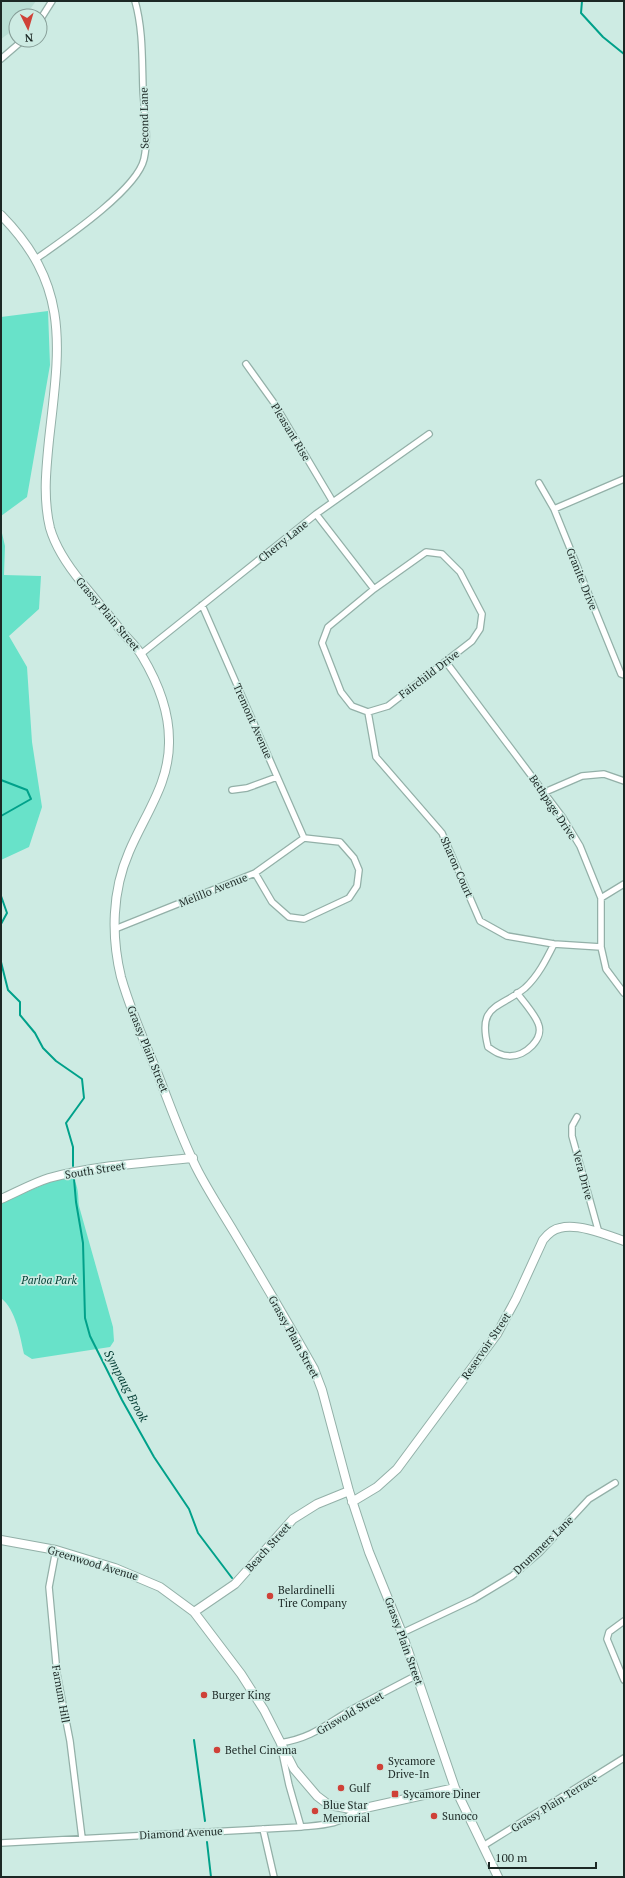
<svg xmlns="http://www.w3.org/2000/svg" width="625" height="1878" viewBox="0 0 625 1878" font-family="'PT Serif',serif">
  <rect width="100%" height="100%" fill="#cdebe3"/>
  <!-- built -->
  <path fill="#b9dfd5" d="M1,1H36L25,16H16V28L1,39Z"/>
  <!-- green -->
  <path fill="#68e2c9" d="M48,311L50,365L27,497L1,516V317Z
    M1,529L5,546L4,575L41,576L39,609L9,636L27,667L32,742L42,807L29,847L1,860Z
    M70,1176C79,1182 78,1196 79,1206L113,1327L114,1341L110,1347L32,1359L24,1354C20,1336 16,1310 1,1298V1203L52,1181Z"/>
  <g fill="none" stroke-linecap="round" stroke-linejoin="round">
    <!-- stream -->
    <path stroke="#00a18a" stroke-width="2" d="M582,1L581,13L603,37L624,54
      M1,780L27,790L31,799L1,816
      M1,896L7,913L1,924
      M1,962L8,990L20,1002V1015L35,1033L43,1048L56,1061L82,1079L84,1098L66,1123L73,1147V1166
      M74,1179L76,1202L83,1243L85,1318L90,1336L122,1400L154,1457L189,1509L198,1533L232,1578
      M194,1740L205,1821
      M207,1842L211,1877"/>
    <!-- street casing -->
    <g stroke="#93b0a8" stroke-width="8">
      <path id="street" d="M40,20L52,1
        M1,59L23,40
        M36,259C63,240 137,190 144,159C149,137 144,111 143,89C142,59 143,29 135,1
        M246,364L274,403L333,502
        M539,483L554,509L621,674L624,675
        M554,509L624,479
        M316,514L374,589
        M426,552L442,554L460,572L482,614L480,629L472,641L388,706L368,712L352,706L341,692L322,643L328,627L374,589Z
        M202,605L304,838
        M141,654L316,514L429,434
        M446,662L563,818L580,846L601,898V947L606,969L624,993
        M368,712L376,757L442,833L480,921L507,936L554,944L601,947
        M232,790L247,788L277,777
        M545,792L582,776L604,774L624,781
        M255,873L272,902L289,917L304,919L349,898L357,886L359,870L354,858L340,842L304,838
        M601,898L624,884
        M115,929L255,873L304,838
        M517,993C524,1002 534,1013 538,1023C545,1039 525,1056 510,1056C501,1056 495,1052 488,1047C477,1004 499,1009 525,988C538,976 546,960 554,944
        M577,1117L572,1126V1136L599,1233
        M56,1550L49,1587L57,1674L70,1741L82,1838
        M624,1621L609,1632L607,1639L624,1680
        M402,1633L474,1599L512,1576L539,1553L589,1499L615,1483
        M301,1827L289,1785L280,1743C311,1738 324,1726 349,1711C371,1699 394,1687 417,1675
        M263,1829L274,1877
        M1,1843L301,1827C321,1825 341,1825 356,1810
        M483,1846L624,1758"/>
    </g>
    <!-- secondary casing -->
    <g stroke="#93b0a8" stroke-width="10">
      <path id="secondary" d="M1,215C72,287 59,349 49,440C46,470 43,499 50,528C56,549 68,566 82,583C95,599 109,615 122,632C129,640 137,647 142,656C157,681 169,711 169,740C170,783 145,814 129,852C112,891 111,936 121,977C130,1009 144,1041 157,1072C170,1105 182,1140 198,1171C209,1192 222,1212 234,1232C261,1277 288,1323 314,1369L322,1390L349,1491L369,1552L402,1633L455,1788L498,1877
        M1,1199C17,1192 33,1183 49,1178C96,1165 145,1163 193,1158
        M352,1502L377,1487L397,1469L497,1334L516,1299L543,1240C547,1235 553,1229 560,1228C578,1223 607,1235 624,1241
        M1,1540L56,1550L115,1568L160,1587L194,1612L241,1674L264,1710L294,1769L317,1796L329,1805L356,1810L455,1788
        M194,1612L235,1584L293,1519L317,1504L349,1491"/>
    </g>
    <!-- street -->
    <use href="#street" stroke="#fff" stroke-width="5.5"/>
    <!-- secondary -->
    <use href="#secondary" stroke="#fff" stroke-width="8"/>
  </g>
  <!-- markers -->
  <g fill="#cf4138" stroke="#cdebe3" stroke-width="1.5">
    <circle cx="270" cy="1596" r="4"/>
    <circle cx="204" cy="1695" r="4"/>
    <circle cx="217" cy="1750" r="4"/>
    <circle cx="380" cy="1767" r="4"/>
    <circle cx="341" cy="1788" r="4"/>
    <rect x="391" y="1790" width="8" height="8" rx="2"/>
    <circle cx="315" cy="1811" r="4"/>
    <circle cx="434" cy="1816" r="4"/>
  </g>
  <g text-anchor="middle" stroke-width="3.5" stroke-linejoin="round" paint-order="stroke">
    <!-- street labels -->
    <g font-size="11" fill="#1c2825" stroke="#cdebe3">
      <text transform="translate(144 118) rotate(-91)" y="4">Second Lane</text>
      <text transform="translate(291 432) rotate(59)" y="4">Pleasant Rise</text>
      <text transform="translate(283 541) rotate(-39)" y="4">Cherry Lane</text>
      <text transform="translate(582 579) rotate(68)" y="4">Granite Drive</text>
      <text transform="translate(108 614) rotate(50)" y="4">Grassy Plain Street</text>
      <text transform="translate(429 674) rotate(-37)" y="4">Fairchild Drive</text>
      <text transform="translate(253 721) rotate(66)" y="4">Tremont Avenue</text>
      <text transform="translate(553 807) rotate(56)" y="4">Bethpage Drive</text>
      <text transform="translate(457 867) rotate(66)" y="4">Sharon Court</text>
      <text transform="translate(213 890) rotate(-22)" y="4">Melillo Avenue</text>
      <text transform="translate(148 1049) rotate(68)" y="4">Grassy Plain Street</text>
      <text transform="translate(95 1170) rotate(-9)" y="4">South Street</text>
      <text transform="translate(583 1175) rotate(75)" y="4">Vera Drive</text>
      <text transform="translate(294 1337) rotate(61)" y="4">Grassy Plain Street</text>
      <text transform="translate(486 1346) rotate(-56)" y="4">Reservoir Street</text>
      <text transform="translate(543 1545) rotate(-44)" y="4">Drummers Lane</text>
      <text transform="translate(268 1547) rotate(-48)" y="4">Beach Street</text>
      <text transform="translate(93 1563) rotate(17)" y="4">Greenwood Avenue</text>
      <text transform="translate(404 1641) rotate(70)" y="4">Grassy Plain Street</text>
      <text transform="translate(61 1694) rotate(80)" y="4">Farnum Hill</text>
      <text transform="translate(350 1713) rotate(-30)" y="4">Griswold Street</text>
      <text transform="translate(554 1803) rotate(-32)" y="4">Grassy Plain Terrace</text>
      <text transform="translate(181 1833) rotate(-3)" y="4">Diamond Avenue</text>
    </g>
    <!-- park labels -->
    <g font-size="11" font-style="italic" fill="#044036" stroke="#cdebe3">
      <text x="49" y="1284">Parloa Park</text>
    </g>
    <!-- poi labels -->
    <g font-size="11" fill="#1c2825" stroke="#cdebe3" text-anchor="start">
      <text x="278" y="1594">Belardinelli<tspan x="278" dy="13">Tire Company</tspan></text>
      <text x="212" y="1699">Burger King</text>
      <text x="225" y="1754">Bethel Cinema</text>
      <text x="388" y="1765">Sycamore<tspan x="388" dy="13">Drive-In</tspan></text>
      <text x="349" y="1792">Gulf</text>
      <text x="403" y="1798">Sycamore Diner</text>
      <text x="323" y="1809">Blue Star<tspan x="323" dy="13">Memorial</tspan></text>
      <text x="442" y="1820">Sunoco</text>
    </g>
    <!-- water labels -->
    <g font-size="12" font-style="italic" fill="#003b32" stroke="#cdebe3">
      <text transform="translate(126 1386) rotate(62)" y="4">Sympaug Brook</text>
    </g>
  </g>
  <!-- border -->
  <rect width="625" height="1878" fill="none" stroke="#1c2825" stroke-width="4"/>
  <!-- north arrow -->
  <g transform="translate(28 28) rotate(175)"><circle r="19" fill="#cdebe3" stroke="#869d97"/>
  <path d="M0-3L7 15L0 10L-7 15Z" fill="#cf4138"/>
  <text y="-6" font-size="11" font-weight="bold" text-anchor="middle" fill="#1c2825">N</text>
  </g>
  <!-- scale -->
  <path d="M489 1862v6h107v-6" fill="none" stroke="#1c2825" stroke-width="2"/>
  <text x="495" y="1862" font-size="12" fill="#1c2825" stroke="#cdebe3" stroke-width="3" paint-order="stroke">100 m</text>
</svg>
